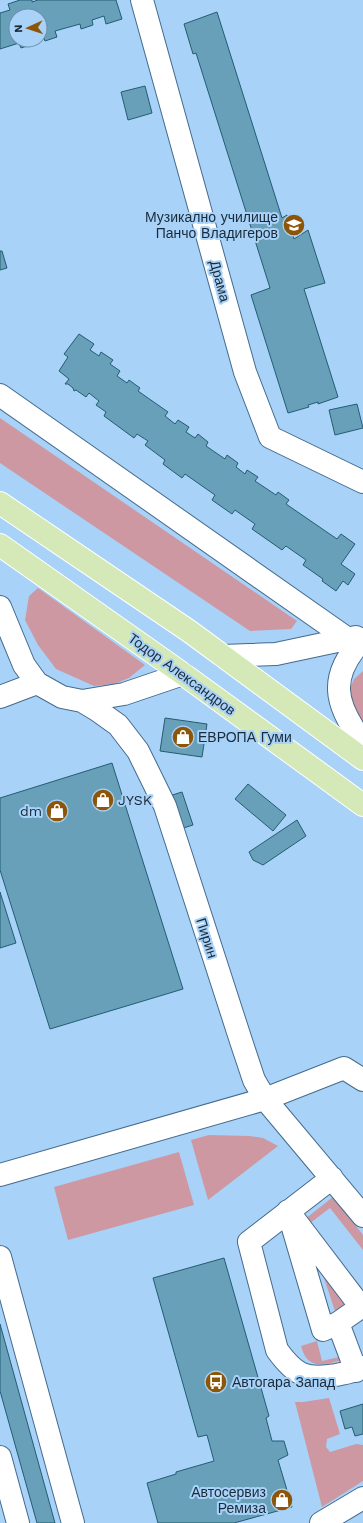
<svg xmlns="http://www.w3.org/2000/svg" width="363" height="1523" viewBox="0 0 363 1523" font-family="'Work Sans',sans-serif">
  <rect width="100%" height="100%" fill="#a8d2f8"/>
  <!-- green -->
  <path fill="#ce98a2" d="M0,418L297,621L291,629L250,631L0,463Z
    M38,588L145,665L129,678L114,684L94,686L56,669L38,645L25,620L29,596Z
    M363,671V721L357,716L348,693L354,679Z
    M209,1135L250,1136L263,1138L278,1146L208,1200L191,1140Z
    M179,1152L194,1205L68,1240L54,1187Z
    M333,1197L363,1235V1250L330,1208L309,1224L305,1219Z
    M319,1263L349,1302L335,1311Z
    M317,1341L322,1361L352,1354L350,1358C329,1363 308,1374 301,1346Z
    M329,1398L340,1434L327,1439L326,1447L330,1452L356,1444L363,1445V1481L322,1507L295,1402H303Z"/>
  <!-- building -->
  <path fill="#67a0b8" stroke="#235d73" d="M20,0H32V2L38,0H116L122,19L106,24L104,16L92,20L93,25L81,29L80,24L55,31L57,37L45,41L43,36L40,37V16H16V40H32L33,44L21,48L19,43L0,49V13L10,10L8,4Z
    M217,12L282,218L287,215L294,239L308,230L325,283L304,289L338,397L318,404V402L308,405L309,407L288,413L251,295L270,288L196,53L193,54L184,24Z
    M145,86L152,113L128,120L121,92Z
    M0,251H2L7,268L0,270Z
    M79,334L94,344L90,350L99,356L101,352L113,360L110,364L120,371L117,376L127,383L129,380L140,388L138,391L168,412L165,416L175,424L178,420L189,427L186,432L195,438L198,434L208,442L206,446L225,459L227,455L238,463L236,467L245,474L247,470L258,477L255,481L276,495L278,492L289,500L286,504L337,539L341,534L355,544L341,564L355,574L348,585L343,581L336,591L322,581L323,579L303,565L306,560L286,546L282,550L252,529L255,524L235,510L232,514L212,500L215,495L185,474L182,478L163,464L165,460L145,445L148,441L137,434L134,438L104,416L106,412L96,405L99,401L89,393L86,397L76,390L74,391L73,388L68,384H65L69,379L59,371L68,357L64,354Z
    M357,404L363,428L335,435L329,410Z
    M165,718L207,724L202,757L160,751Z
    M112,763L183,989L50,1029L0,870V798Z
    M248,784L286,815L273,831L235,799Z
    M182,792L193,825L177,830L166,797Z
    M297,820L306,836L263,865L253,860L249,852Z
    M0,892L16,943L0,948Z
    M224,1258L269,1416L266,1418L272,1441H284L288,1455L278,1460L292,1507L234,1523H158L147,1483L176,1474V1472L214,1461L207,1435L198,1437L153,1278Z
    M0,1324L55,1523H37L0,1391Z
    M363,1404V1434L355,1436L352,1427L345,1429L340,1411Z"/>
  <g fill="none" stroke-linecap="round" stroke-linejoin="round">
    <!-- minor casing -->
    <g stroke="#456b8d" stroke-width="24">
      <path id="minor" d="M142,0L245,372L270,437L363,482
        M0,395L348,639
        M0,607L24,665L37,683L62,697L82,701L97,710L118,725L138,751L165,806L241,1041L254,1080L265,1099L363,1216
        M363,639C328,676 334,704 363,742
        M223,656L276,654L356,637
        M0,697L37,683
        M82,701L124,694L183,674
        M0,1175L265,1099L344,1068L363,1080
        M332,1178L249,1242L277,1350C295,1375 305,1380 336,1375C345,1373 355,1372 363,1367
        M288,1211L361,1307L338,1323L323,1330Z
        M0,1257L73,1523
        M338,1323L356,1371
        M0,1457L18,1523
        M321,1523L363,1498"/>
    </g>
    <!-- major casing -->
    <g stroke="#fff" stroke-width="24">
      <path id="major" d="M0,503L189,631L363,759
        M0,545L183,674L363,805"/>
    </g>
    <!-- minor -->
    <use href="#minor" stroke="#fff" stroke-width="22"/>
    <!-- major -->
    <use href="#major" stroke="#d5e9b8" stroke-width="22"/>
  </g>
  <!-- icons -->
  <defs>
    <g id="school-disc" transform="scale(1.15)"><circle r="9.5" fill="#8c5508" stroke="#a8d2f8"/><path d="M0-5L7-2L0 1L-7-2ZM-4 1L0 2.5L4 1V4Q0 6-4 4Z" fill="#fff"/></g>
    <g id="shop-disc" transform="scale(1.15)"><circle r="9.5" fill="#8c5508" stroke="#a8d2f8"/><path d="M-5-2.5h2.3a2.7 3.5 0 0 1 5.4 0H5L5.5 6h-11ZM-1.5-2.5h3a1.5 2.3 0 0 0-3 0Z" fill="#fff"/></g>
    <g id="bus-disc" transform="scale(1.15)"><circle r="9.5" fill="#8c5508" stroke="#a8d2f8"/><path d="M-5-6H5V4H4V6H2V4H-2V6H-4V4H-5ZM-3.5-4V0h7V-4ZM-3.5 1.2v1.5H-2V1.2ZM2 1.2v1.5H3.5V1.2Z" fill="#fff"/></g>
  </defs>
  <g fill-rule="evenodd">
    <use href="#school-disc" x="294" y="225"/>
    <use href="#shop-disc" x="183" y="737"/>
    <use href="#shop-disc" x="103" y="800"/>
    <use href="#shop-disc" x="57" y="811"/>
    <use href="#bus-disc" x="216" y="1382"/>
    <use href="#shop-disc" x="282" y="1500"/>
  </g>
  <g text-anchor="middle" stroke-width="4" stroke-linejoin="round" paint-order="stroke">
    <!-- poi labels -->
    <g font-size="14" fill="#1a2a39" stroke="#a8d2f8" text-anchor="end">
      <text x="278" y="222">Музикално училище<tspan x="278" dy="16">Панчо Владигеров</tspan></text>
      <text x="198" y="742" text-anchor="start">ЕВРОПА Гуми</text>
      <text x="118" y="805" text-anchor="start">JYSK</text>
      <text x="42" y="816">dm</text>
      <text x="232" y="1387" text-anchor="start">Автогара Запад</text>
      <text x="266" y="1497">Автосервиз<tspan x="266" dy="16">Ремиза</tspan></text>
    </g>
    <!-- street labels -->
    <g font-size="14" fill="#1a2a39" stroke="#a8d2f8">
      <text transform="translate(220 281) rotate(75)" y="5">Драма</text>
      <text transform="translate(182 674) rotate(36)" y="5">Тодор Александров</text>
      <text transform="translate(207 938) rotate(72)" y="5">Пирин</text>
    </g>
  </g>
  <!-- north arrow -->
  <g transform="translate(28 28) rotate(267)"><circle r="19" fill="#a8d2f8" stroke="#6f8fac"/>
  <path d="M0-3L7 15L0 10L-7 15Z" fill="#8c5508"/>
  <text y="-6" font-size="11" font-weight="bold" text-anchor="middle" fill="#1a2a39">N</text>
  </g>
</svg>
